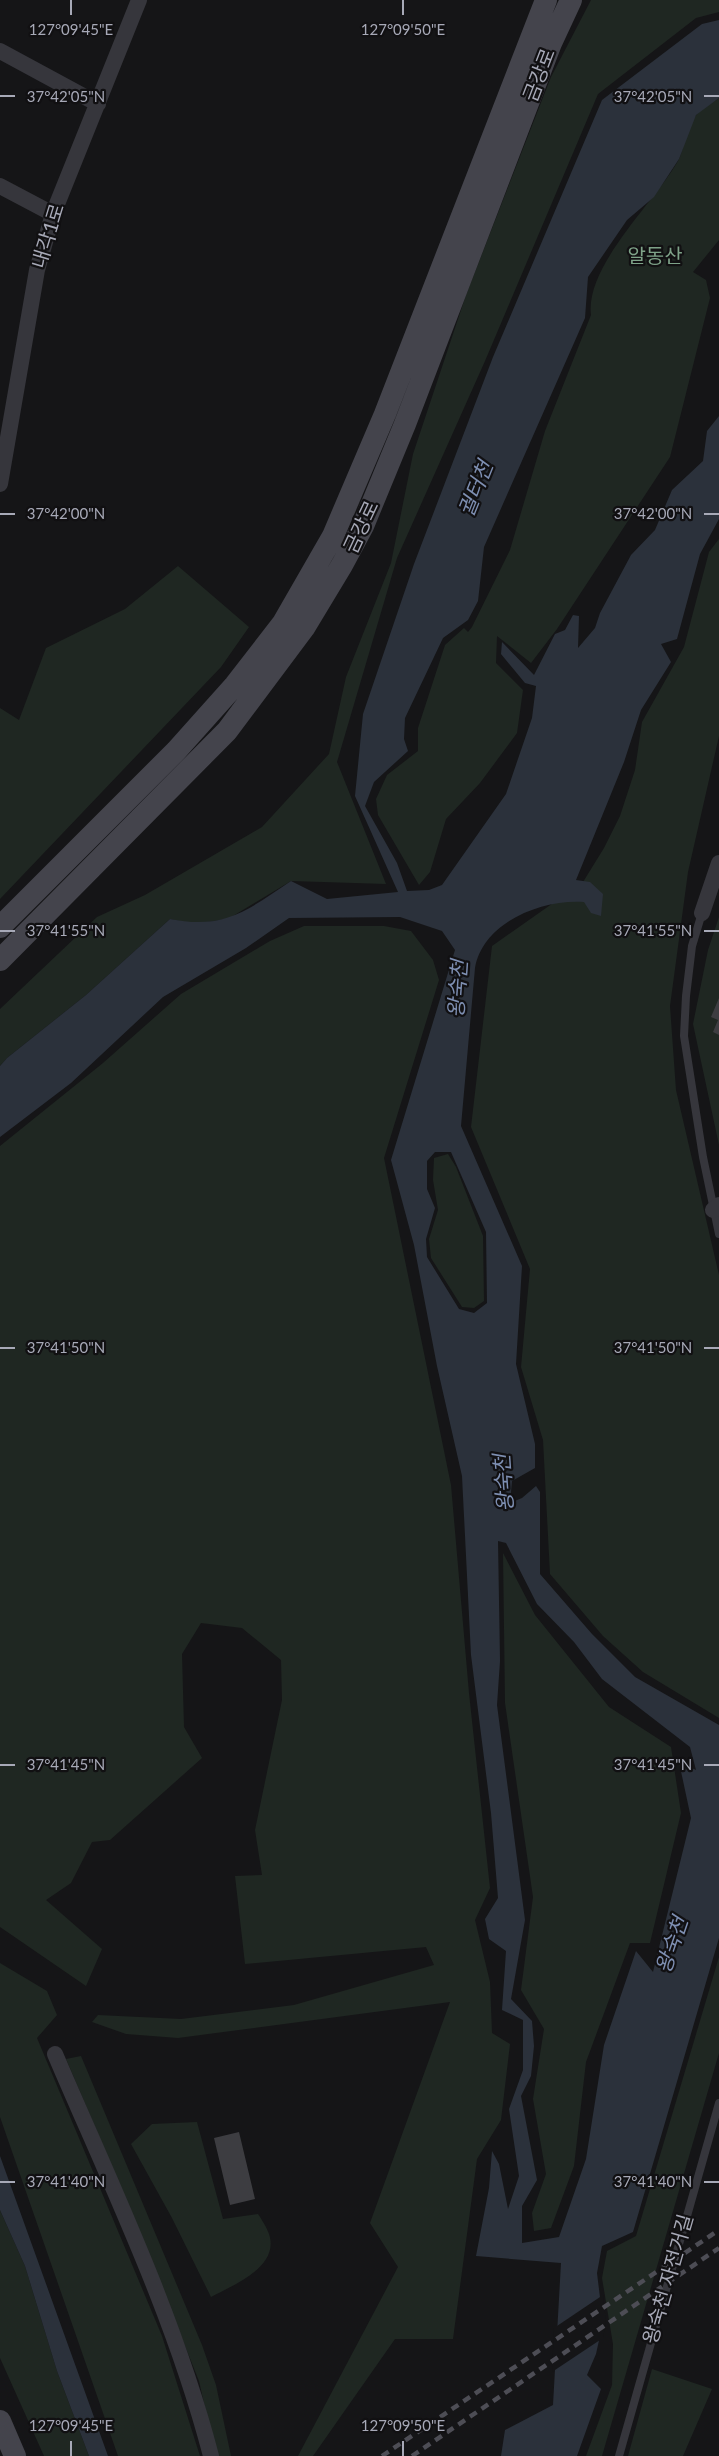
<svg xmlns="http://www.w3.org/2000/svg" width="719" height="2456" viewBox="0 0 719 2456" font-family="Lato,'Noto Sans KR',sans-serif">
  <rect width="100%" height="100%" fill="#151517"/>
  <!-- green -->
  <path fill="#1f2722" d="M591,0H719V12L696,18L598,94L485,361L397,558L337,762L386,884L291,881L228,919L194,924L170,919L86,995L7,1058L0,1066V1009L97,917L145,895L262,827L329,754L346,677L391,563L413,454L466,295L551,77Z
    M719,98V240L693,272L706,280L710,298L670,457L557,629L531,663L497,636L496,663L523,690L517,733L480,783L446,819L430,872L419,885L378,815L376,799L387,775L418,751V728L445,645L464,628L468,632L472,627L510,550L545,431L591,315C585,266 654,203 678,161C685,148 686,126 697,114C702,108 712,103 719,98Z
    M719,539V736L688,872L670,1006L676,1090L719,1275V1718L643,1672L603,1636L550,1574L543,1440L521,1367L530,1269L471,1127L492,946L583,882L604,848L620,816L635,770L642,722L684,647L709,552Z
    M178,566L249,627L221,667L0,899V708L19,720L46,648L125,609Z
    M719,917V1145L693,1024L708,950Z
    M304,926H384L411,931L433,960L439,980L384,1158L451,1485L469,1693L490,1888L475,1920L490,1982L492,2033L510,2044L501,2120L477,2159L453,2339H395L313,2456H298L398,2267L370,2223L450,2002L178,2038L126,2034L92,2022L98,2015L181,2019L294,2005L434,1965L426,1947L245,1964L235,1876L262,1875L255,1830L282,1700L281,1660L242,1628L201,1623L182,1654L184,1727L202,1758L110,1840L92,1842L71,1883L46,1900L102,1949L86,1986L0,1927V1146L103,1063L181,994L270,941Z
    M448,1154L456,1167L483,1236L484,1301L474,1308L462,1307L431,1258L429,1239L438,1210L433,1180L434,1158Z
    M503,1553L535,1615L609,1707L671,1747L681,1813L650,1943H630L586,2062L574,2166L551,2228L534,2231L532,2213L546,2174L533,2099L544,2029L521,1990L533,1897L505,1703Z
    M719,1957V2053L602,2456H586L612,2385L613,2344L602,2278L607,2251L636,2236Z
    M0,1963L47,1991L57,2015L37,2038L162,2336L200,2456H118L0,2117Z
    M81,2056L202,2345L216,2385L231,2456H216L199,2381L136,2223L66,2059Z
    M197,2122L223,2219L258,2214C262,2220 267,2228 269,2234C280,2267 233,2285 211,2297L172,2218L131,2144L152,2124Z
    M0,2210L25,2266L57,2371L89,2456H44L0,2358Z
    M652,2369L712,2389L683,2456H628Z"/>
  <!-- water -->
  <path fill="#2b313b" fill-rule="evenodd" d="M719,20V98L696,115L679,159L654,197L627,220L588,277L585,318L484,547L478,601L468,620L443,638L405,718L404,739L408,751L374,782L365,806L397,863L407,891L429,890L442,885L506,794L532,718L536,686L525,683L501,654L502,642L534,675L555,634L565,630L573,615L579,616L578,648L595,628L600,613L631,555L655,530L672,490L703,461L707,431L719,416V519L700,554L677,639L661,644L671,662L641,710L624,762L576,880L590,882L603,894L601,916L591,913L584,902C542,899 483,922 475,968L461,1126L522,1266L516,1364L535,1444V1468L512,1481L510,1503L522,1498L536,1486L540,1492V1574L592,1634L635,1677L719,1725V1938L633,2232L602,2246L597,2273L603,2322L596,2354L587,2375L601,2389L577,2456H501L505,2430L553,2405L561,2263L476,2256L489,2188L492,2151L499,2164L508,2209L519,2176L509,2109L523,2070V2020L502,2010L506,1951L489,1939L485,1919L498,1898L491,1813L471,1655L462,1476L437,1366L414,1245L391,1160L455,950L442,931L400,917L289,918L246,948L163,997L71,1083L0,1137V1066L7,1058L86,995L170,919C224,930 248,910 291,881L327,899L398,892L355,796L363,714L414,564L493,357L602,100L702,24ZM435,1152H451L486,1232L487,1303L474,1313L459,1309L427,1257L426,1239L435,1208L427,1189V1161ZM498,1541L506,1543L537,1604L574,1642L602,1679L690,1747L696,1770L679,1762L691,1818L653,1972L636,1951L604,2045L586,2159L559,2237L522,2243V2206L537,2180L521,2096L531,2076L534,2046L532,2021L511,1999L525,1920L497,1705L500,1661Z
    M0,2156L108,2456H89L57,2371L25,2266L0,2210Z"/>
  <!-- pier -->
  <path fill="#151517" d="M603,2295L606,2322L603,2338L552,2372L554,2328Z"/>
  <!-- building -->
  <path fill="#3d3d41" d="M719,998V1035L713,1032L718,1020L711,1017Z
    M239,2132L255,2199L230,2205L214,2138Z"/>
  <g fill="none" stroke-linecap="round" stroke-linejoin="round">
    <!-- lane -->
    <path stroke="#36363c" stroke-width="8" d="M702,913L692,946L686,996L684,1036L703,1157L719,1234
      M619,2456L719,2103"/>
    <!-- street -->
    <path stroke="#36363c" stroke-width="16" d="M0,51L98,104
      M0,186L53,214
      M0,484L37,270L53,214L139,0
      M702,913L719,863
      M713,1210L719,1205
      M55,2054C111,2185 175,2317 211,2456"/>
    <!-- secondary -->
    <path stroke="#44444c" stroke-width="22" d="M0,927L176,751L235,685L283,623L333,536L385,414L546,0
      M0,960L227,731L304,628L342,565L363,526L405,424L551,43L571,0
      M0,2421L15,2456"/>
    <!-- rail -->
    <path stroke="#4d4d55" stroke-width="4.5" stroke-dasharray="8 6" stroke-linecap="butt" d="M382,2456L719,2230
      M412,2456L719,2248"/>
  </g>
  <!-- ticks -->
  <path fill="none" stroke="#a7a9b7" stroke-width="2" d="M71,0V15M403,0V15M0,96H15M704,96H719M0,514H15M704,514H719M0,931H15M704,931H719M0,1348H15M704,1348H719M0,1765H15M704,1765H719M0,2182H15M704,2182H719M71,2441V2456M403,2441V2456"/>
  <g text-anchor="middle" stroke-width="4.5" stroke-linejoin="round" paint-order="stroke">
    <!-- street labels -->
    <g font-size="20" fill="#a7a9b7" stroke="#111012">
      <text transform="translate(539 75) rotate(-69)" y="7">금강로</text>
      <text transform="translate(48 236) rotate(-73)" y="7">내각1로</text>
      <text transform="translate(361 527) rotate(-65)" y="7">금강로</text>
      <text transform="translate(668 2279) rotate(-74)" y="7">왕숙천 자전거길</text>
    </g>
    <!-- park labels -->
    <g font-size="20" fill="#7ea288" stroke="#111012">
      <text x="655" y="263">알동산</text>
    </g>
    <!-- water labels -->
    <g font-size="21" font-style="italic" fill="#7e8fb2" stroke="#111012">
      <text transform="translate(476 489) rotate(-68)" y="7">궐터천</text>
      <text transform="translate(458 989) rotate(-86)" y="7">왕숙천</text>
      <text transform="translate(504 1483) rotate(-94)" y="7">왕숙천</text>
      <text transform="translate(672 1945) rotate(-71)" y="7">왕숙천</text>
    </g>
  </g>
  <g font-size="15" text-anchor="middle" fill="#a7a9b7" stroke="#111012" stroke-width="4.5" stroke-linejoin="round" paint-order="stroke">
    <text x="71" y="35">127°09'45"E</text>
    <text x="403" y="35">127°09'50"E</text>
    <text x="66" y="102">37°42'05"N</text>
    <text x="653" y="102">37°42'05"N</text>
    <text x="66" y="519">37°42'00"N</text>
    <text x="653" y="519">37°42'00"N</text>
    <text x="66" y="936">37°41'55"N</text>
    <text x="653" y="936">37°41'55"N</text>
    <text x="66" y="1353">37°41'50"N</text>
    <text x="653" y="1353">37°41'50"N</text>
    <text x="66" y="1770">37°41'45"N</text>
    <text x="653" y="1770">37°41'45"N</text>
    <text x="66" y="2187">37°41'40"N</text>
    <text x="653" y="2187">37°41'40"N</text>
    <text x="71" y="2431">127°09'45"E</text>
    <text x="403" y="2431">127°09'50"E</text>
  </g>
</svg>
